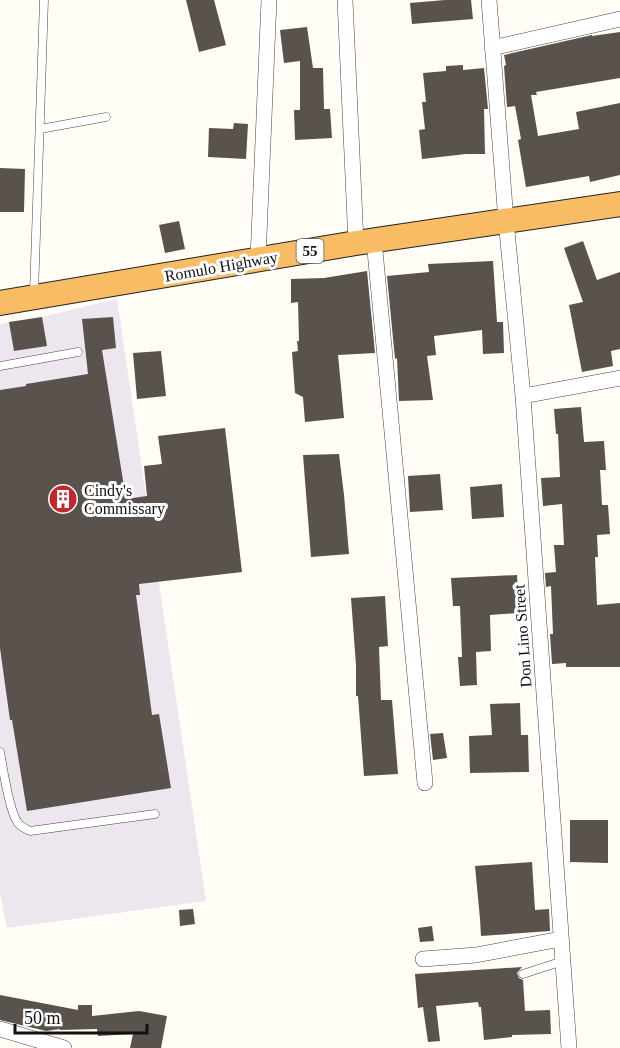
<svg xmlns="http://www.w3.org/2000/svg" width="620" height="1048" viewBox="0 0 620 1048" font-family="'Times New Roman',serif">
  <rect width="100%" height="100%" fill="#fffdf5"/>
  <!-- industrial -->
  <path fill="#eee6ef" d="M117,299L206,901L7,928L0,892V324L42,317Z"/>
  <!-- building -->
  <path fill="#5a524d" d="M186,0H214L226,45L199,52Z
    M445,0H471L473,19L412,24L410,3Z
    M307,27L313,68H323L324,109H330L332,138L295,140L294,110H300V61L284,63L280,30Z
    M620,32V78L536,92L537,95H531L538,136L579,129L576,112L620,103V175L590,182L589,176L526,187L518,140L521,139L515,106L507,107L504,66L506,65L504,55L592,35V36Z
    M463,65V70L484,68L488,109H484L485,154H466L422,159L419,130L425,129L422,102H426L423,73L446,71V66Z
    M234,123L248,124L246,159L208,157L209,128L233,129Z
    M0,168L25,169L24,212H0Z
    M179,221L185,249L165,253L159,225Z
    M583,241L597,280L620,272V349L611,351L613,366L582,372L569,305L583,302L564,248Z
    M493,261L497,322H503L504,353L483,354L482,330L434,336L436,355L427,356L433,400L399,401L397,358L395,359L387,276L429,272L428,264Z
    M367,271L375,353L338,355L344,418L305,422L303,397L295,393L292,352L298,351L297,341H299L298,302L291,303V279L324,278Z
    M42,317L47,346L14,351L9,322Z
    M113,317L116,348L102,350L126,499L147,496L144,466L162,464L158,436L225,428L242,572L139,584L140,595H136L152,715L159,714L171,788L27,811L12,720H10L0,648V390L26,386V384L88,374L82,319Z
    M161,351L166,396L137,399L133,353Z
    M581,407L584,442L604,441L606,470H600L602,505H608L610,534L597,535L598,557H595L597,605L620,603V667H566V663L552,664L550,634H553L551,586L546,587L545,573L556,572L554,545H564L562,504L543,506L541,478L560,477L558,434H556L554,409Z
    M339,454L344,495L349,554L311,557L303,455Z
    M440,474L443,510L410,512L408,476Z
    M502,484L504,517L472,519L470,487Z
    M517,575L519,613L490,615L491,651L476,652L477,685L460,686L458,657H462L460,606H453L451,578Z
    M385,596L388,646L379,647L381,700H392L398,774L364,776L358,696H356V665L351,598Z
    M520,703L521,735H528L529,772L470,773L469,736L492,735L490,704Z
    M443,733L447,758L433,760L430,734Z
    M570,820H608V863L570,862Z
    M532,862L535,910L549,909L550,931L481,936L480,919L475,866Z
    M193,909L195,924L180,926L179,910Z
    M432,926L434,941L420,942L418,928Z
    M522,967L517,973L519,978L523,980L525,1011L550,1010L551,1034L512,1035V1037L484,1040L481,1007H479L478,1002L436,1006L440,1041L428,1042L423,1007L418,1008L415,974Z
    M0,995L78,1010V1005H92V1016L139,1011L167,1016L161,1048H130L133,1034L98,1036L97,1029L60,1030V1029L46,1031L0,1020Z"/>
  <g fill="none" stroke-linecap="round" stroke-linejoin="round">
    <!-- service casing -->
    <g stroke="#444" stroke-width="9">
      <path id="service" d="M40,129L106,117
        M34,293L44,0
        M0,366L78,352
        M0,752C3,768 9,811 18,823C21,827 26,829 30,831L155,814
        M523,974L563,961"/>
    </g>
    <!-- minor casing -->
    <g stroke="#444" stroke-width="16">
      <path id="minor" d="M345,0L356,243
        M489,0L506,221L523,396L569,1048
        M492,48L620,19
        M374,240L425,783
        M258,259L269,0
        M523,396L620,378
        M423,959L476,955L561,939
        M0,1029L64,1048"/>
    </g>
    <!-- trunk casing -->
    <g stroke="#222" stroke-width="26">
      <path id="trunk" d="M0,303L356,243L620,204"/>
    </g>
    <!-- service -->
    <use href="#service" stroke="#fff" stroke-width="8"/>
    <!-- minor -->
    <use href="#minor" stroke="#fff" stroke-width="15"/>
    <!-- trunk -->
    <use href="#trunk" stroke="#f7bc64" stroke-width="24"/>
  </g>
  <!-- icons -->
  <defs>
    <g id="building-disc" transform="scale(1.5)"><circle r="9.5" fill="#c4262e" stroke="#fff"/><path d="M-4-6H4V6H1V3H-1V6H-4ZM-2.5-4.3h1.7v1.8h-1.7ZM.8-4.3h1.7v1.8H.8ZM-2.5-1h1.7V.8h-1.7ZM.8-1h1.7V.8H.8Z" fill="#fff"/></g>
  </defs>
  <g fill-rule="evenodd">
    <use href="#building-disc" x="63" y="499"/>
  </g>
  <g text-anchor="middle" stroke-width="6" stroke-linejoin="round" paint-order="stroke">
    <!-- shield labels -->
    <rect fill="#fff" stroke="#585858" stroke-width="1.5" x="296.5" y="239" width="27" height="24" rx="4.5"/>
    <g font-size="15" font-weight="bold" fill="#111">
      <text x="310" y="256">55</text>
    </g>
    <!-- street labels -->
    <g font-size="16" fill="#111" stroke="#fff">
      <text transform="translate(221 266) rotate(-10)" y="6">Romulo Highway</text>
      <text transform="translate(522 636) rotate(-94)" y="6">Don Lino Street</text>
    </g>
    <!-- poi labels -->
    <g font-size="16" fill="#111" stroke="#fff" text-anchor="start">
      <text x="84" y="496">Cindy's<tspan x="84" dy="18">Commissary</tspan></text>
    </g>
  </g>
  <!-- scale -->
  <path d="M15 1024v9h132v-9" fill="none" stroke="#111111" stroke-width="3"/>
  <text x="24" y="1024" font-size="18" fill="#111111" stroke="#ffffff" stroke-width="4.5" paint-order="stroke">50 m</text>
</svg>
